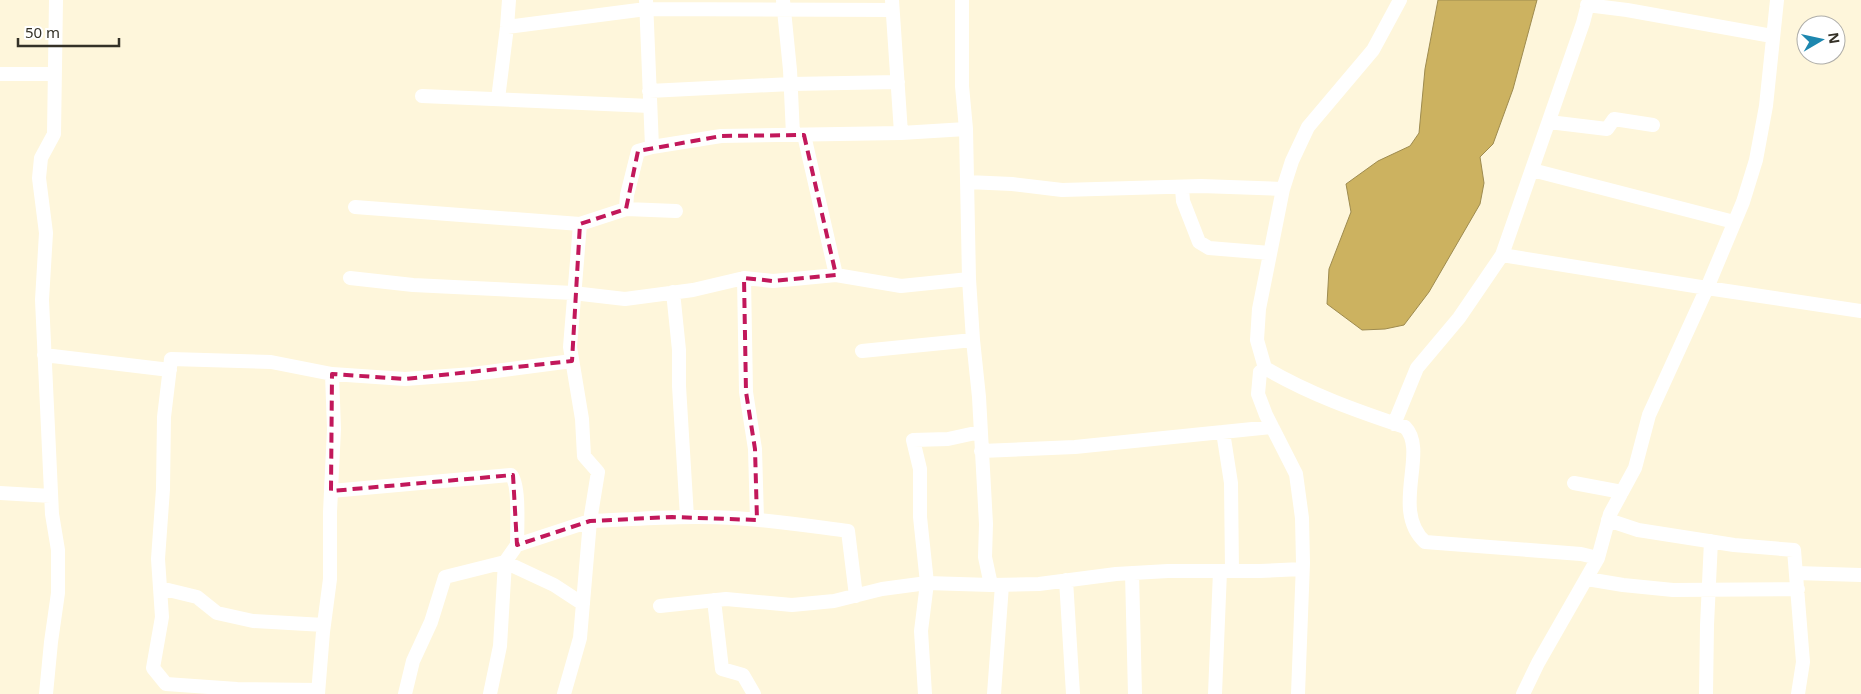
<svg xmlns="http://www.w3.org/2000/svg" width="1861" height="694" viewBox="0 0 1861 694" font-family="'Noto Sans',sans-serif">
  <rect width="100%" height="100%" fill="#fef6db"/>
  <!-- water -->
  <path fill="#ccb260" stroke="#9e8b4f" d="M1438,0H1537L1513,89L1493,144L1480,157L1484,183L1480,204L1429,292L1404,325L1385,329L1362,330L1327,304L1329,269L1351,212L1346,184L1378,161L1410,146L1419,133L1425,69Z"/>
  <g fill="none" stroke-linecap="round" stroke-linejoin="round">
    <!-- minor -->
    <path stroke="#fff" stroke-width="14" d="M646,0L652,147L721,136L901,133L892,0
      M783,0L790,70L793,135
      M962,0V86L966,129L969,279L973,340L979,397L986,524L985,557L991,585
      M1400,0L1373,50L1308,127L1292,161L1283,189L1259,309L1257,340L1265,368C1309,394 1357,411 1405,427C1429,451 1390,510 1425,542L1581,554L1598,558L1538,663L1523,694
      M1587,5L1627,10L1772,36
      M507,27L646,9L892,10
      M0,74H55
      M649,91L791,84L898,82
      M422,96L650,106
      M498,99L507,27L509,0
      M1549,122L1607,129L1614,119L1653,125
      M901,133L966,129
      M804,135L836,275
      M1532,170L1734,222
      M967,182L1012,184L1062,190L1201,186L1283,189
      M1182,188L1183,201L1199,242L1209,248L1270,253
      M355,207L580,224
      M626,209L627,195L638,151L652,147
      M1502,255L1707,288L1861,311
      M350,278L413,285L573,293L625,299L693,290L744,278L773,281L836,275L901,286L969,279
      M744,278L746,392L755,449L757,520
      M673,292L679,350V386L687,517
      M862,351L973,340
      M44,355L170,370
      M1265,368L1260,372L1258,394L1266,415L1296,474L1302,518L1303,563L1298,694
      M1394,424L1417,368L1459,318L1502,255L1583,23L1589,0
      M1223,432L1231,483L1232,571
      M981,451L1075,447L1272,427
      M1574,483L1622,492
      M331,491L511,475C520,484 517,531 517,545
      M0,493L51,496
      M1608,520L1638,530L1734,545L1794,550L1803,662L1798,694
      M1598,558L1610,514L1635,468L1649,415L1707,288L1743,202L1756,160L1766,106L1777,0
      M1132,573L1135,694
      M1796,573L1861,575
      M1587,579L1623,585L1673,590L1798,589
      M1066,580L1073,694
      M160,588L197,597L217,613L253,621L324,625
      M714,600L722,669L743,675L754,694
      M660,606L726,599L792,605L834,601L882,589L927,583L991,585L1039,584L1116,574L1168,571H1260L1302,569
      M318,690L237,689L166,684L153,668L162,617L158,559L163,489L164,417L171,359L271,362L332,374L405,379L473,374L572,361
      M46,694L51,642L58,593V550L52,514L42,300L46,233L39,178L41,158L54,134L56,0
      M318,694L323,632L330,579V512L334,429L332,374
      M405,694L413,661L431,622L445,577L505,562L517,545L590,521L598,472L584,456L582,419L570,347L580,224L626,209L676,211
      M490,694L500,646L505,562L554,585L583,604
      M564,694L580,638L590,521C638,519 686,515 734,518C772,520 810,526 848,531L856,596
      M925,694L921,631L927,583L920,517V469L913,440L948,439L980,432
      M994,694L1002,585
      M1215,694L1220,571
      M1706,694L1707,625L1711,541"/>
  </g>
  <!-- marked area -->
  <path fill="none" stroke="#c2185b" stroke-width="4" stroke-dasharray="10 6" stroke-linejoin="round" d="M804,135L836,275L773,281L744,278L746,392L755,449L757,520L672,517L590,521L517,545L513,475L331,491L332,374L405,379L572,361L580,224L626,209L638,151L721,136Z"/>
  <!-- north arrow -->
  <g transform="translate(1821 40) rotate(81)"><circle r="24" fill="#ffffff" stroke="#aeada9"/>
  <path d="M0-4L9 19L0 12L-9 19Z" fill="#1d87af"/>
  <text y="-8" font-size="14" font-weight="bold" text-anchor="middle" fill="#343127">N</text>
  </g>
  <!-- scale -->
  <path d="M18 38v8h101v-8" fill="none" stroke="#343127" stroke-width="2.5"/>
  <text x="25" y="38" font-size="15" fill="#343127" stroke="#ffffff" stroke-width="4" paint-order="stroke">50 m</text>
</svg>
